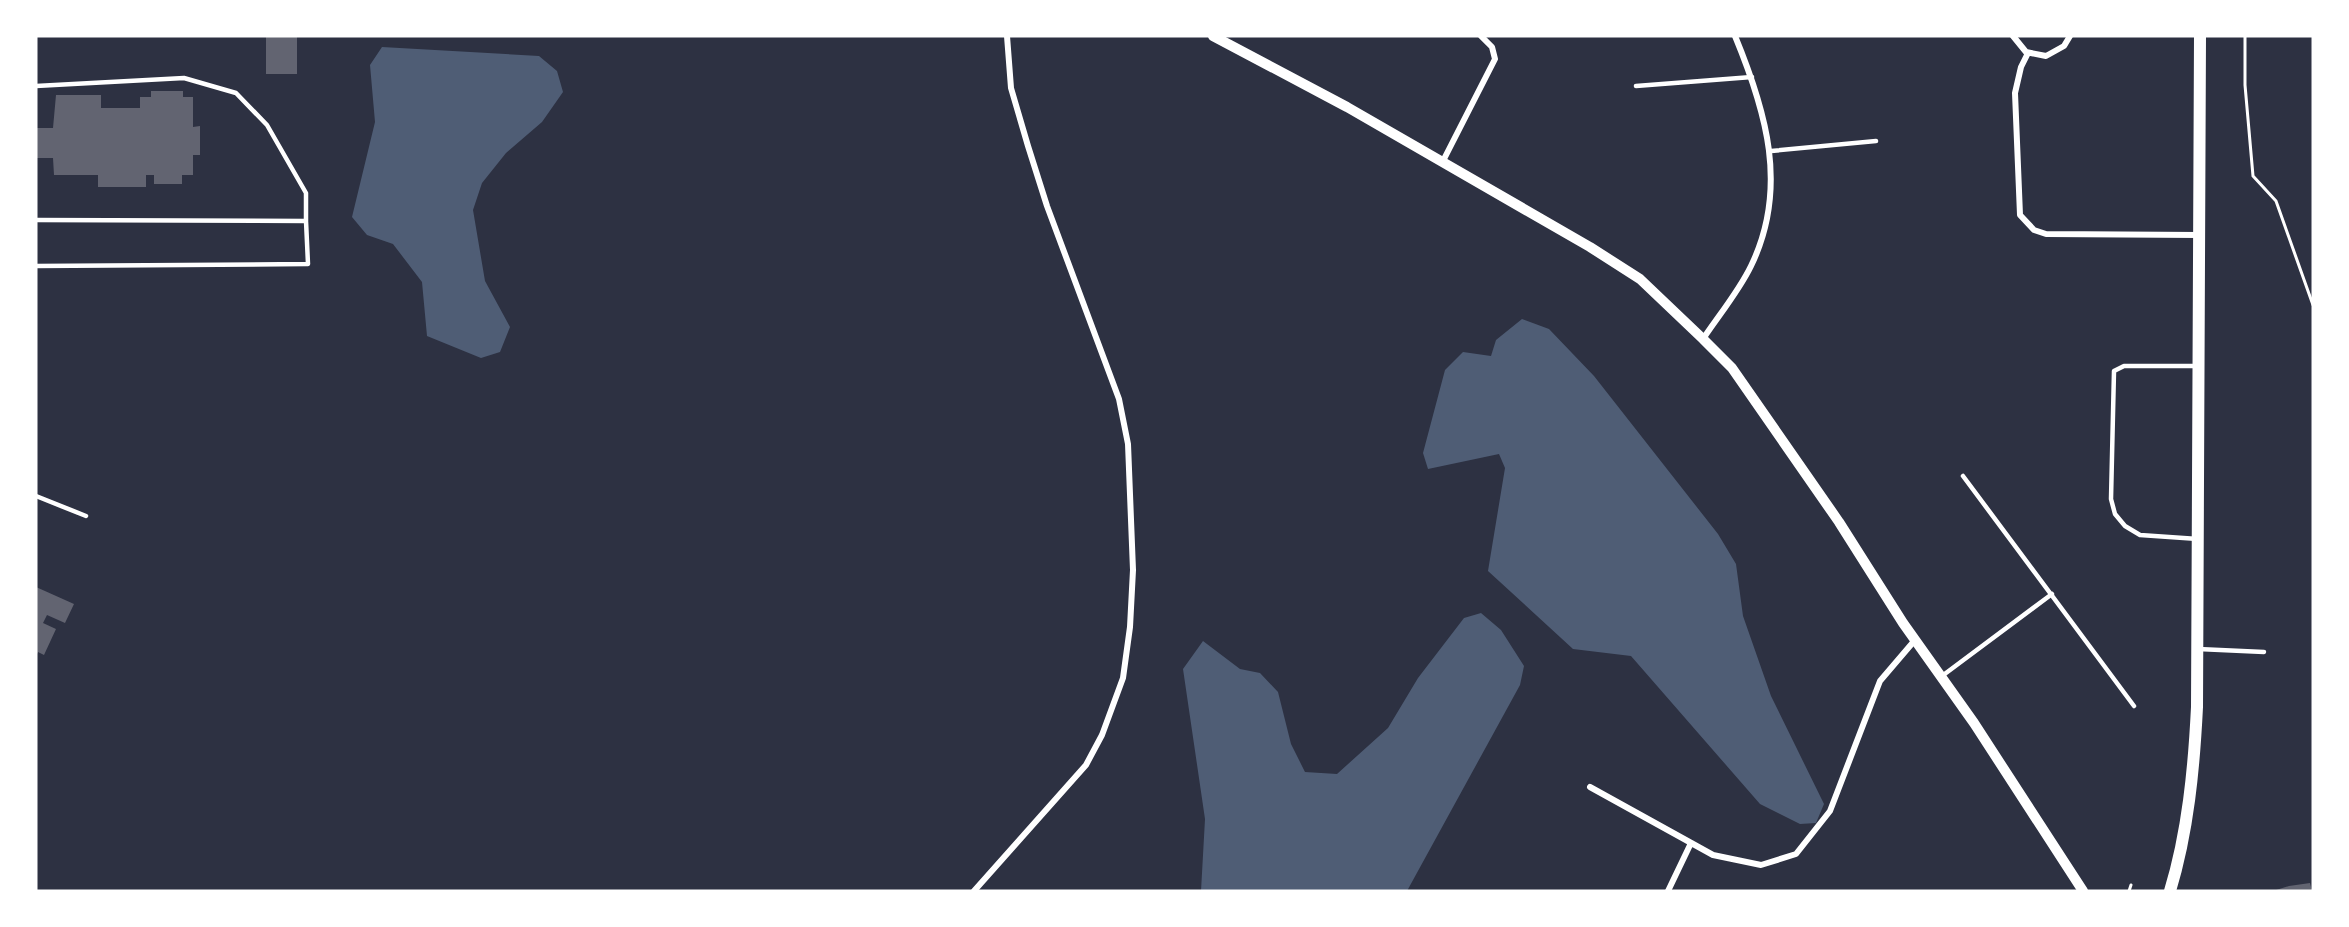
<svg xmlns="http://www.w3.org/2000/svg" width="2349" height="927" viewBox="0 0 2349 927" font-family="'Public Sans',sans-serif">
  <rect width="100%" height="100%" fill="#2d3142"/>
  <!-- water -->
  <path fill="#4f5d75" d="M382,47L539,56L557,71L563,92L542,122L506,153L482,183L473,210L485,281L510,327L500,352L481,358L427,336L422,282L393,244L367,235L352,217L375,122L370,65Z
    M1522,319L1549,329L1594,376L1718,534L1736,564L1743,616L1771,696L1824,804L1816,823L1800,824L1760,804L1631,656L1573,649L1488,571L1505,468L1499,454L1428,469L1423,453L1445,370L1463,352L1491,356L1496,340Z
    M1481,613L1501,630L1524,666L1520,685L1407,891H1201L1205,819L1183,669L1203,641L1240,669L1260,673L1278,692L1291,744L1305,772L1337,774L1388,728L1418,678L1464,618Z"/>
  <!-- building -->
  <path fill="#626471" d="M266,36H297V74H266Z
    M151,91H183V97H193V127L200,126V155H193V175H182V184H154V175H146V187H98V175H54L53,158H36V128H53L56,95H101V108H140V97H151Z
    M36,587L74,604L65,623L47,615L43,623L56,629L44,655L38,652L36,656Z
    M2310,883L2312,891H2273L2289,886Z"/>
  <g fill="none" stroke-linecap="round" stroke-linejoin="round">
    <!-- path -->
    <path stroke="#fff" stroke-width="3" d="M2245,36V85L2253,176L2276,201L2313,305
      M2129,891L2131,885"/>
    <!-- service -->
    <path stroke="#fff" stroke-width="4.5" d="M36,86L184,78L236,93L267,125L306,193V221
      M1636,86L1752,77
      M1771,151L1876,141
      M36,220L306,221L308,264L36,266
      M1963,476L2134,706
      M36,496L86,516
      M2198,539L2140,535L2125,526L2115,514L2111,499L2114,371L2124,366H2198
      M2198,649L2264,652
      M1942,676L2052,594"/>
    <!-- minor -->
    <path stroke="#fff" stroke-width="6" d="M2013,36L2026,52L2046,56L2064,46L2070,36
      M2028,53L2021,67L2015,93L2020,215L2034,230L2046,234L2199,235
      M1443,161L1495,59L1492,47L1481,36
      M1703,339C1719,315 1739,291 1751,266C1789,188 1766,111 1735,36
      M1590,787L1713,855L1761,865L1796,854L1830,811L1880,681L1915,640
      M974,891L1086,765L1102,735L1123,678L1130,627L1133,570L1128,444L1119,399L1047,206L1028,146L1011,88L1007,36
      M1668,891L1691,843"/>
    <!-- tertiary -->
    <path stroke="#fff" stroke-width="10" d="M1213,36L1347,107L1590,247L1640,279L1703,339L1732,368L1839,522L1903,623L1974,723L2083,891"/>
    <!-- secondary -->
    <path stroke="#fff" stroke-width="12" d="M2170,891C2188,832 2194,768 2197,707L2200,36"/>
  </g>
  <!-- border -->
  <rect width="2349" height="927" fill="none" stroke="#ffffff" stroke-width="75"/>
</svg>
